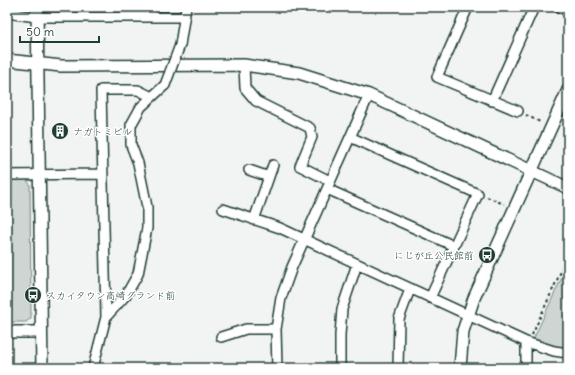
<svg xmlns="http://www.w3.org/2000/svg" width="575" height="375" viewBox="0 0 575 375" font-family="Delius,'Klee One',sans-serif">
  <rect width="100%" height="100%" fill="#f2f3f3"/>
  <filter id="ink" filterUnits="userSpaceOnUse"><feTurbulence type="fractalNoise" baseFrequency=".025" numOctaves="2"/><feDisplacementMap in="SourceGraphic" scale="8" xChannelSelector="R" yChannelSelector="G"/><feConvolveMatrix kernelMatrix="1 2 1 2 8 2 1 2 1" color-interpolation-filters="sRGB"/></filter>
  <g filter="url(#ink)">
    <!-- green -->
    <path fill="#ced5d3" stroke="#768984" d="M25,179L30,184L31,318L26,322H7V180Z
      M568,264V349L533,340Z"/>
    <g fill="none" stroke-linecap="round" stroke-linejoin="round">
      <!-- minor casing -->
      <g stroke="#1f3d34" stroke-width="12">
        <path id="minor" d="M468,7L437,77L518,111
          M559,7L568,11
          M7,13L37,17H184
          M150,17L152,7
          M180,45L186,7
          M244,65L245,88L256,101L310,128L312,137L300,166L330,181
          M492,101L534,7
          M350,137L478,194L430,298
          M249,170L269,177
          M7,175L103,174
          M327,189L454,246
          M223,209L280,228L526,342L554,351L568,353
          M254,220L273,165
          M106,317L101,90H138L152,97
          M221,337L246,329H276
          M526,342V368
          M93,368L106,317L126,295L138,274L147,228V207L138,163L131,145V125L141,107L165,85
          M277,368L276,329L281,298L292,267L369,95
          M340,368V335L342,309L357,264
          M398,368L399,319L410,289"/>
      </g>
      <!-- tertiary casing -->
      <g stroke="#1f3d34" stroke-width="14">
        <path id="tertiary" d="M37,7L42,368
          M7,60L61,66L244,65L299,73L369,95L568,188
          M7,332H41
          M460,368L463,331L474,298L568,90"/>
      </g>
      <!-- path -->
      <path stroke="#1f3d34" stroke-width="2" stroke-dasharray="3 3" stroke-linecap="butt" d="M526,115L542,123
        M487,197L504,204
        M532,335L568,256"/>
      <!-- minor -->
      <use href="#minor" stroke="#fff" stroke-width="9"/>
      <!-- tertiary -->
      <use href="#tertiary" stroke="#fff" stroke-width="11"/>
      <!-- minor-bridge casing -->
      <g stroke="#1f3d34" stroke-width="12" stroke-linecap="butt">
        <path id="minor-bridge" d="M165,85L180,45"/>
      </g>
      <!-- minor-bridge -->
      <use href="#minor-bridge" stroke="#fff" stroke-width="9"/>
    </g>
  </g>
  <!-- icons -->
  <defs>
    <g id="building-disc" transform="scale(0.9)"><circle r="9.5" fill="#1f3d34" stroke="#fff"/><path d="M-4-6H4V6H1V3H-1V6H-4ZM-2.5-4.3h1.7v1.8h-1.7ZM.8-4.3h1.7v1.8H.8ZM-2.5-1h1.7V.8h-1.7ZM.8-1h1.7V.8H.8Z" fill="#fff"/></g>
    <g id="bus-disc" transform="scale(0.9)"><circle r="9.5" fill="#1f3d34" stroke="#fff"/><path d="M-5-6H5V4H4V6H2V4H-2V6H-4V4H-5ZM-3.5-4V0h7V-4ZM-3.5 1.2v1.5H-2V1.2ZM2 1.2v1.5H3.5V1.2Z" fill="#fff"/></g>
  </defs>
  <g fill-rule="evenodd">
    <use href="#building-disc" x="60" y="131"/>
    <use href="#bus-disc" x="487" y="255"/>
    <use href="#bus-disc" x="33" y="295"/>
  </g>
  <g text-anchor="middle" stroke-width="3" stroke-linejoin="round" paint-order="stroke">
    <!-- poi labels -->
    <g font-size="10" fill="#1f3d34" stroke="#fff" text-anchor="start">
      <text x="73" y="135">ナガトミビル</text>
      <text x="474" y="259" text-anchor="end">にじが丘公民館前</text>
      <text x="46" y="299">スカイタウン高崎グランド前</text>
    </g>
  </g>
  <!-- margin -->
  <rect width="575" height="375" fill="none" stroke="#fff" stroke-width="24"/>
  <rect x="12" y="12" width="551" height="351" fill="none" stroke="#1f3d34" stroke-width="1.5" filter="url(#ink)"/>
  <!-- scale -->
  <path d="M20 36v6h79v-6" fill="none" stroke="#1f3d34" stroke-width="2"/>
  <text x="26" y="36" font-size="12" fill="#1f3d34" stroke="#ffffff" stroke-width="3" paint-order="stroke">50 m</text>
</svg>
